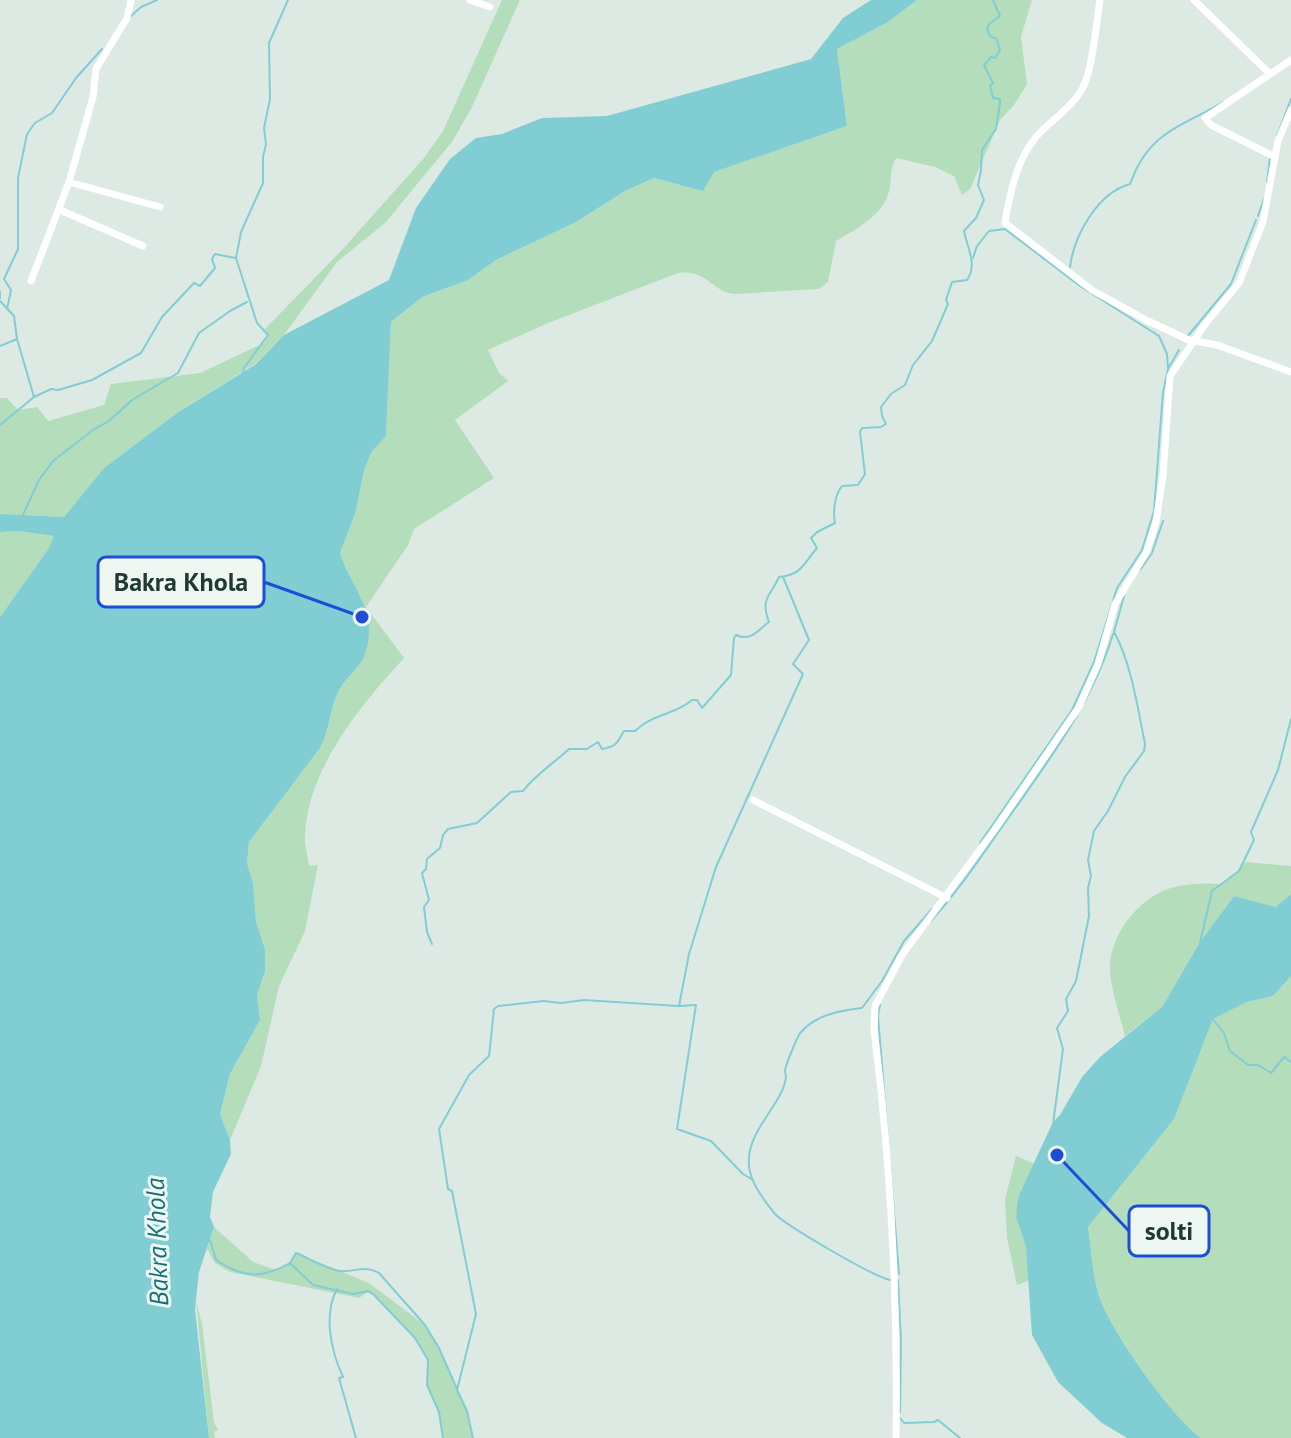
<svg xmlns="http://www.w3.org/2000/svg" width="1291" height="1438" viewBox="0 0 1291 1438" font-family="'PT Sans',sans-serif">
  <rect width="100%" height="100%" fill="#ddeae3"/>
  <!-- green -->
  <path fill="#b4ddbc" d="M502,0H520L472,107L452,142L385,223L337,262L284,335L256,363L177,413L104,468L64,517L0,514V398H7L18,410L37,407L48,421L104,405L111,384L200,373L264,343L268,335L265,329L341,251L424,158L443,131Z
    M917,0H1032L1021,37L1027,84L1014,105L1000,120L970,189L962,195L954,176L935,167L896,158C889,170 892,182 888,195C880,217 855,230 836,241L828,282L819,289L734,294C711,291 707,269 678,273L548,323L488,350L499,373L508,381L455,420L494,478L414,529L408,545L366,607L404,658C361,705 308,768 305,835C304,845 308,856 309,866L318,865L305,931L279,986L261,1066L230,1140L220,1116L230,1074L260,1020L257,995L265,971L262,941L256,921L253,883L247,863L249,842L320,748C331,729 330,706 340,689C346,679 356,670 362,659C384,621 351,588 340,553L356,511L364,470L372,451L386,436L391,322L422,297L468,280L496,260L576,222L625,191L654,178L703,191L714,172L847,126L837,49L888,22Z
    M18,531L55,536L49,548L0,617V532Z
    M1245,862L1291,866V894L1276,907L1234,896L1200,942L1162,1007L1125,1036C1120,1015 1111,991 1110,970C1109,936 1137,900 1168,889C1185,883 1206,883 1224,884C1230,875 1239,872 1245,862Z
    M1291,976V1438H1201C1171,1416 1105,1325 1097,1289C1092,1269 1091,1247 1088,1227L1174,1119L1213,1019L1247,1002L1273,996Z
    M1016,1156L1035,1164L1019,1195L1016,1217L1026,1247L1030,1280L1017,1285L1007,1238L1005,1199Z
    M214,1227L253,1262L276,1270L290,1263L296,1253L369,1283L425,1325L439,1348L467,1411L473,1438H443L439,1412L427,1385L428,1359L415,1338L374,1295L368,1292L359,1298L230,1272L215,1263L207,1249Z
    M196,1301L202,1324L214,1423L218,1430L214,1432L215,1438H209Z"/>
  <!-- water -->
  <path fill="#81cdd4" d="M871,0H917L888,22L837,49L847,126L714,172L703,191L654,178L625,191L576,222L496,260L468,280L422,297L391,322L386,436L372,451L364,470L356,511L340,553C351,588 380,613 365,654C360,668 347,676 340,689C330,705 331,728 320,748L249,842L247,863L253,883L256,921L265,950V971L257,995L260,1020L230,1074L220,1115L230,1140L231,1154L213,1192L210,1217L214,1227L199,1272L195,1309L209,1438H0V617L49,548L54,536L18,531L0,532V514L64,517L104,468L177,413L256,364L284,335L389,280L416,208L450,159L476,138L502,134L542,118L607,116L811,59L843,18Z
    M1291,894V976L1273,996L1247,1002L1213,1019L1174,1119L1088,1227C1091,1247 1092,1269 1097,1289C1105,1325 1171,1416 1201,1438H1127L1102,1423L1058,1382L1032,1335L1026,1247L1016,1217L1017,1206L1019,1195L1053,1122L1060,1115L1082,1077L1100,1057L1162,1007L1200,942L1234,896L1276,907Z"/>
  <g fill="none" stroke-linecap="round" stroke-linejoin="round">
    <!-- stream -->
    <path stroke="#81cdd4" stroke-width="2" d="M130,17L141,7L157,0
      M1277,136L1291,99
      M1267,182L1270,157
      M1258,216L1264,199
      M973,258L977,246L989,231L1005,229L1080,286L1159,336L1167,354L1168,368
      M1070,267C1074,236 1097,193 1130,184C1149,131 1180,128 1223,102
      M0,292V298
      M0,301L14,316L17,339L34,397L0,425
      M7,309L11,290L4,279L18,249V178L27,134L35,123L52,113L76,78L102,49
      M1187,337L1231,284L1256,220
      M0,346L17,339
      M242,376L244,368L268,335L257,323L236,258L241,232L263,183V157L266,144L264,128L270,99L269,43L288,0
      M34,397L51,389L58,390L92,380L141,353L162,317L194,283L200,286L215,268L212,259L215,254L235,258
      M22,517L39,480L53,461L93,430L109,421L132,400L178,373L199,333L230,311L247,302
      M1140,570L1152,553L1163,521
      M980,843L1072,710L1094,662L1117,588L1142,550L1154,511L1163,392L1168,369L1179,350
      M931,921C960,889 984,852 1009,817C1050,759 1092,703 1113,634
      M1200,943L1212,891L1239,871L1254,840L1251,832L1278,770L1291,719
      M432,944L427,932L424,907L429,900L422,873L426,869L427,859L440,848L443,835L448,829L477,823L511,792L523,791C537,773 553,764 569,749H587L598,742L602,749C618,746 617,742 624,731H635C654,713 675,715 692,700H697L702,708L731,675L734,638L736,635C751,642 758,630 769,622C760,598 770,597 779,577C802,575 803,564 817,548L811,538L817,532L835,523C833,513 834,496 842,486L858,485L865,474L860,432L862,428L881,427L886,424L882,416L881,407L891,394L905,385L913,365L932,341L948,304L946,300L952,282L967,280C978,265 967,247 964,231L976,218L984,200L978,185L981,170L982,150L996,129L1000,103V99L993,98L990,86L993,83L984,65L991,57L995,58L1000,50L996,38L991,37L987,30L989,24L1000,16L993,0
      M880,1005L878,1016L899,1274
      M1212,1018L1224,1033L1230,1051L1248,1065H1258L1271,1073L1284,1057L1291,1062
      M1053,1124L1063,1049L1057,1028L1068,1011L1066,999L1076,981L1089,916L1088,888L1091,876L1088,860L1094,831L1108,811L1125,777L1144,751L1145,744C1138,709 1131,662 1114,632L1124,596
      M753,1180L743,1174L711,1141L677,1129L696,1005L679,1006L689,954L716,867L803,674L793,664L809,640L783,577
      M210,1240L216,1260C243,1278 262,1279 290,1263L313,1285L353,1294L368,1291L374,1295L415,1338L428,1360L427,1385L439,1412L443,1438
      M290,1263L296,1253C309,1258 325,1269 340,1271C353,1273 364,1264 379,1273L425,1325L439,1348L457,1389
      M891,1280C875,1278 787,1226 775,1214C766,1203 753,1186 750,1172C741,1134 783,1106 786,1077C786,1075 785,1073 785,1071C785,1066 798,1035 801,1032C817,1014 840,1011 862,1008L882,981L904,941L932,909
      M898,1280L901,1341L900,1412
      M337,1289C323,1315 331,1351 343,1377L339,1378L356,1438
      M900,1418L904,1423L934,1422L938,1420L960,1438
      M473,1438L467,1411L457,1390L476,1314L452,1191L448,1189L439,1129L469,1075L489,1056L494,1009L498,1006L544,1001L561,1003L584,1000L678,1006"/>
    <!-- street -->
    <path stroke="#fff" stroke-width="7" d="M470,0L490,7
      M1100,0C1096,23 1094,59 1086,80C1079,103 1052,119 1037,136C1018,157 1009,196 1005,223L1092,290L1146,320L1189,340L1217,345L1291,372
      M1194,0L1270,74
      M1275,157L1211,125L1205,118L1291,60
      M69,182L160,207
      M60,210L143,246
      M31,281L69,182L93,97L96,69L127,18L131,0
      M753,800L947,898
      M896,1438C898,1301 891,1164 874,1029L875,1006L902,955L993,832L1079,707L1098,664L1115,604L1146,553L1156,522L1163,476L1170,376L1206,323L1239,283L1263,222L1278,141L1291,110"/>
  </g>
  <g text-anchor="middle" stroke-width="6" stroke-linejoin="round" paint-order="stroke">
    <!-- water labels -->
    <g font-size="26" font-style="italic" fill="#157079" stroke="#eef7f1">
      <text transform="translate(157 1242) rotate(-92)" y="9">Bakra Khola</text>
    </g>
  </g>
  <!-- callouts -->
  <path fill="none" stroke="#1d4ed8" stroke-width="3" d="M362 617L264 582M1057 1155L1129 1231"/>
  <g fill="#1d4ed8" stroke="#eef7f1" stroke-width="3">
    <circle cx="362" cy="617" r="8"/>
    <circle cx="1057" cy="1155" r="8"/>
  </g>
  <g fill="#eef7f1" stroke="#1d4ed8" stroke-width="3">
    <rect x="98" y="557" width="166" height="50" rx="8"/>
    <rect x="1129" y="1206" width="80" height="50" rx="8"/>
  </g>
  <g font-size="26" text-anchor="middle" font-weight="bold" fill="#1e3a31">
    <text x="181" y="591">Bakra Khola</text>
    <text x="1169" y="1240">solti</text>
  </g>
</svg>
